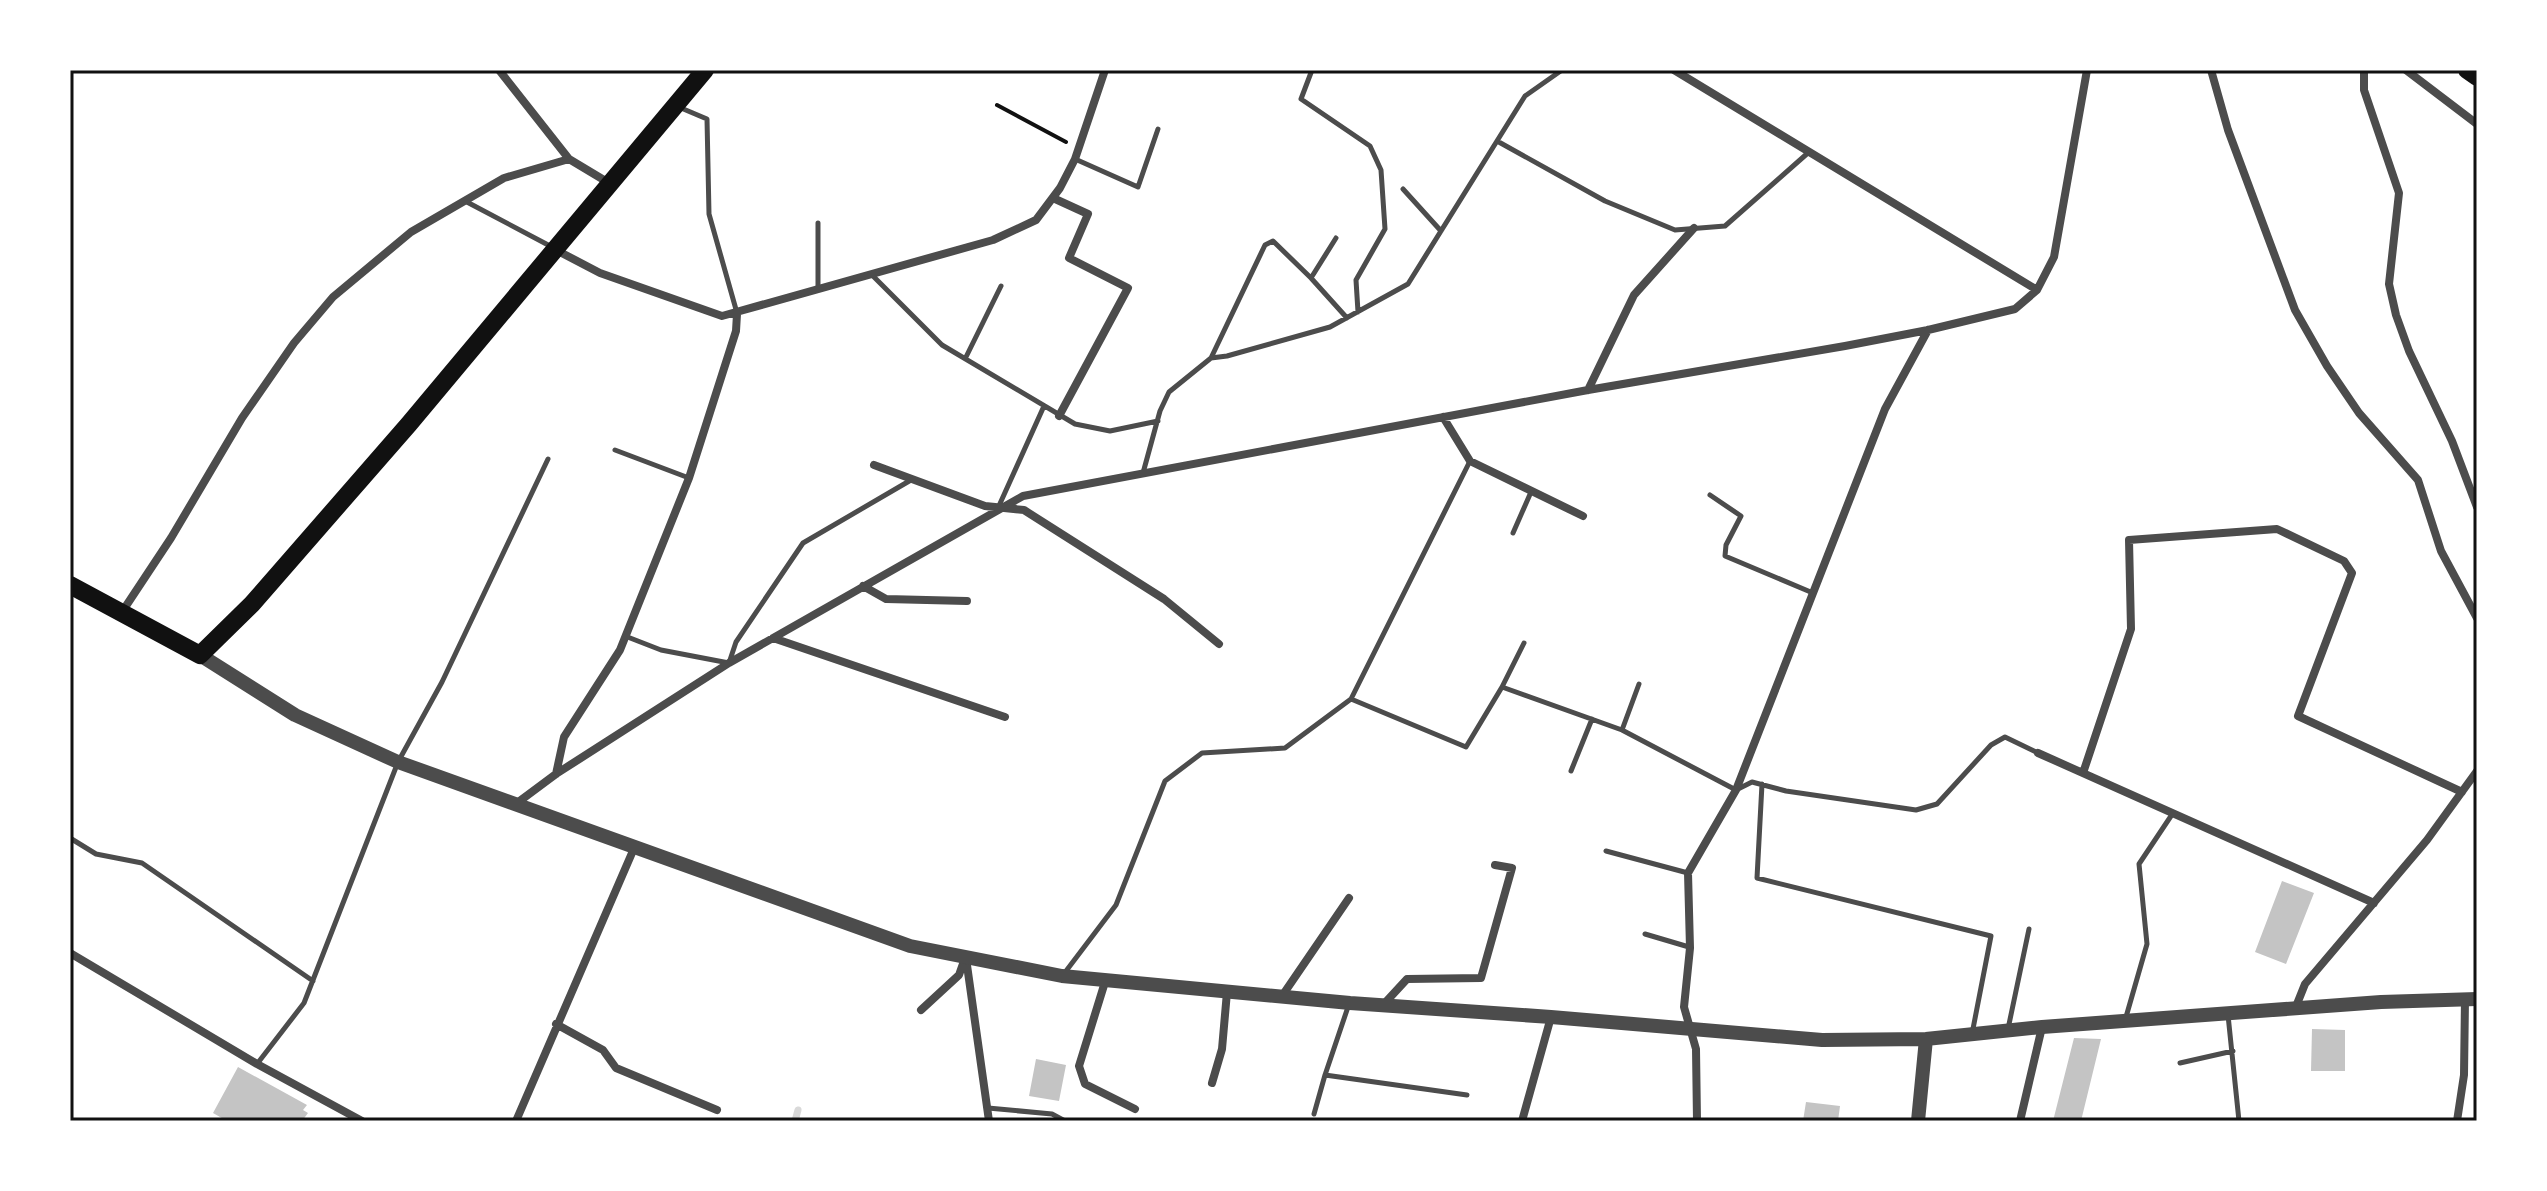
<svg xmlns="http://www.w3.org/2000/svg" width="2547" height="1191" viewBox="0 0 2547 1191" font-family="'Fira Sans',sans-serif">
  <rect width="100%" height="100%" fill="#fff"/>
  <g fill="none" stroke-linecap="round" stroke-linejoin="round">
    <!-- stream -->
    <path stroke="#d9d9d9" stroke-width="7" d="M795,1121L798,1110"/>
  </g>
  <!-- building -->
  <path fill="#c4c4c4" d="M2282,881L2314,893L2286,964L2255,952Z
    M2312,1029L2345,1030V1071H2311Z
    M2074,1038L2101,1039L2081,1121H2053Z
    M1036,1059L1066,1065L1059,1101L1029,1096Z
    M238,1067L307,1105L303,1110L308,1113L302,1121H227L213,1113Z
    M1806,1102L1840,1106L1838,1121H1803Z"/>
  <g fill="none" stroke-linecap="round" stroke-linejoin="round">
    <!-- path -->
    <path stroke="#111" stroke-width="4" d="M997,105L1066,142"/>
    <!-- service -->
    <path stroke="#4c4c4c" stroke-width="5" d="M1312,70L1301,99L1370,146L1381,170L1385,229L1356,280L1358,312
      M681,108L707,119L709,214L737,313
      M1497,141L1605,201L1675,230L1725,226L1809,152
      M1075,159L1138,187L1158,129
      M1403,189L1441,231
      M465,201L552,247
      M818,223V289
      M872,275L942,345L1075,424L1110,431L1158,421
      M1311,278L1336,238
      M966,357L1001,286
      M1211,358L1265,245L1273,241L1311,278L1347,318
      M615,450L689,478
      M1143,473L1160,411L1169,392L1211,358L1227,356L1330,327L1408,284L1525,96L1562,70
      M1710,495L1741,516L1726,545L1725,556L1813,593
      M998,508L1044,406
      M1513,533L1531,492
      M625,636L661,650L729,663L736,642L803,543L911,480
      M1502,687L1524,643
      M1351,699L1466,747L1502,687L1622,730L1736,790L1752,782L1786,791L1916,810L1937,804L1991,745L2005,737L2038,753
      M1622,730L1639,684
      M1571,771L1592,719
      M1762,784L1757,878L1991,936L1972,1034
      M70,838L96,854L142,863L313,981
      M1606,851L1688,873
      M1645,934L1689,947
      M1063,975L1116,905L1165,781L1202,753L1285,748L1351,699L1470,461
      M2228,1015L2239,1121
      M2126,1017L2147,944L2139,864L2173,813
      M2008,1029L2029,929
      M2180,1063L2233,1051
      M257,1064L304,1003L398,762L442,682L548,459
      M1325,1075L1349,1004
      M988,1108L1052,1114L1065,1121
      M1314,1114L1325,1075L1467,1095"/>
    <!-- minor -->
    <path stroke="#4c4c4c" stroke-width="8" d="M499,70L569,159L609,183
      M1674,70L2037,290
      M2211,70L2228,130L2295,310L2327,366L2359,413L2418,480L2441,551L2477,618
      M2364,70V90L2399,193L2389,284L2396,315L2409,351L2452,441L2477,507
      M2406,70L2477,124
      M1053,198L1088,214L1069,258L1128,288L1059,416
      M556,250L600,273L722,316L993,240L1036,220L1060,188L1075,159L1105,70
      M1588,390L1634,295L1694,228
      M1443,417L1470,461L1583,516
      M874,465L985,506L1024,510L1164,599L1219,644
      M863,586L886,599L967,601
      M122,612L171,538L242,418L294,343L333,297L411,232L504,178L569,159
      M773,638L1005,717
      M2038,753L2374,903
      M2083,773L2131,629L2129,540L2277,529L2344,561L2352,573L2298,716L2462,792
      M556,774L564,737L620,650L689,478L736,331L737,314
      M517,803L556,774L729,663L1023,496L1588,390L1845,346L1928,330L2015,309L2037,290L2054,257L2087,70
      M70,953L257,1064L362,1121
      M966,958L989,1121
      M1105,982L1079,1066L1085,1084L1135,1109
      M1282,996L1349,898
      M1383,1005L1407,979L1481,978L1512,868L1495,865
      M2295,1009L2305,984L2427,840L2477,771
      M921,1010L959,975L965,958
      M556,1024L603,1050L616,1068L717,1110
      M1212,1083L1222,1049L1227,992
      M516,1121L635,846
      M1522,1121L1551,1017
      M1697,1121L1696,1049L1684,1007L1690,948L1688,873L1736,790L1885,409L1928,330
      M2020,1121L2042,1027
      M2457,1121L2464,1075L2465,999"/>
    <!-- tertiary -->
    <path stroke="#4c4c4c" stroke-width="14" d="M200,655L295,715L398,762L910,946L1062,976L1350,1003L1551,1017L1822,1040L1926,1039L2042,1027L2381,1002L2477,999
      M1918,1121L1926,1039"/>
    <!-- primary -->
    <path stroke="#111" stroke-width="18" d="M70,585L200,655L252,604L409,424L705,70"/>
    <!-- trunk -->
    <path stroke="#111" stroke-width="18" d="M2467,70L2477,77"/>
  </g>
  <!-- border -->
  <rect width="2547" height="1191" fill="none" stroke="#ffffff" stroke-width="144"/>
  <rect x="72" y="72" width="2403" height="1047" fill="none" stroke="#111" stroke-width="3"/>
</svg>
